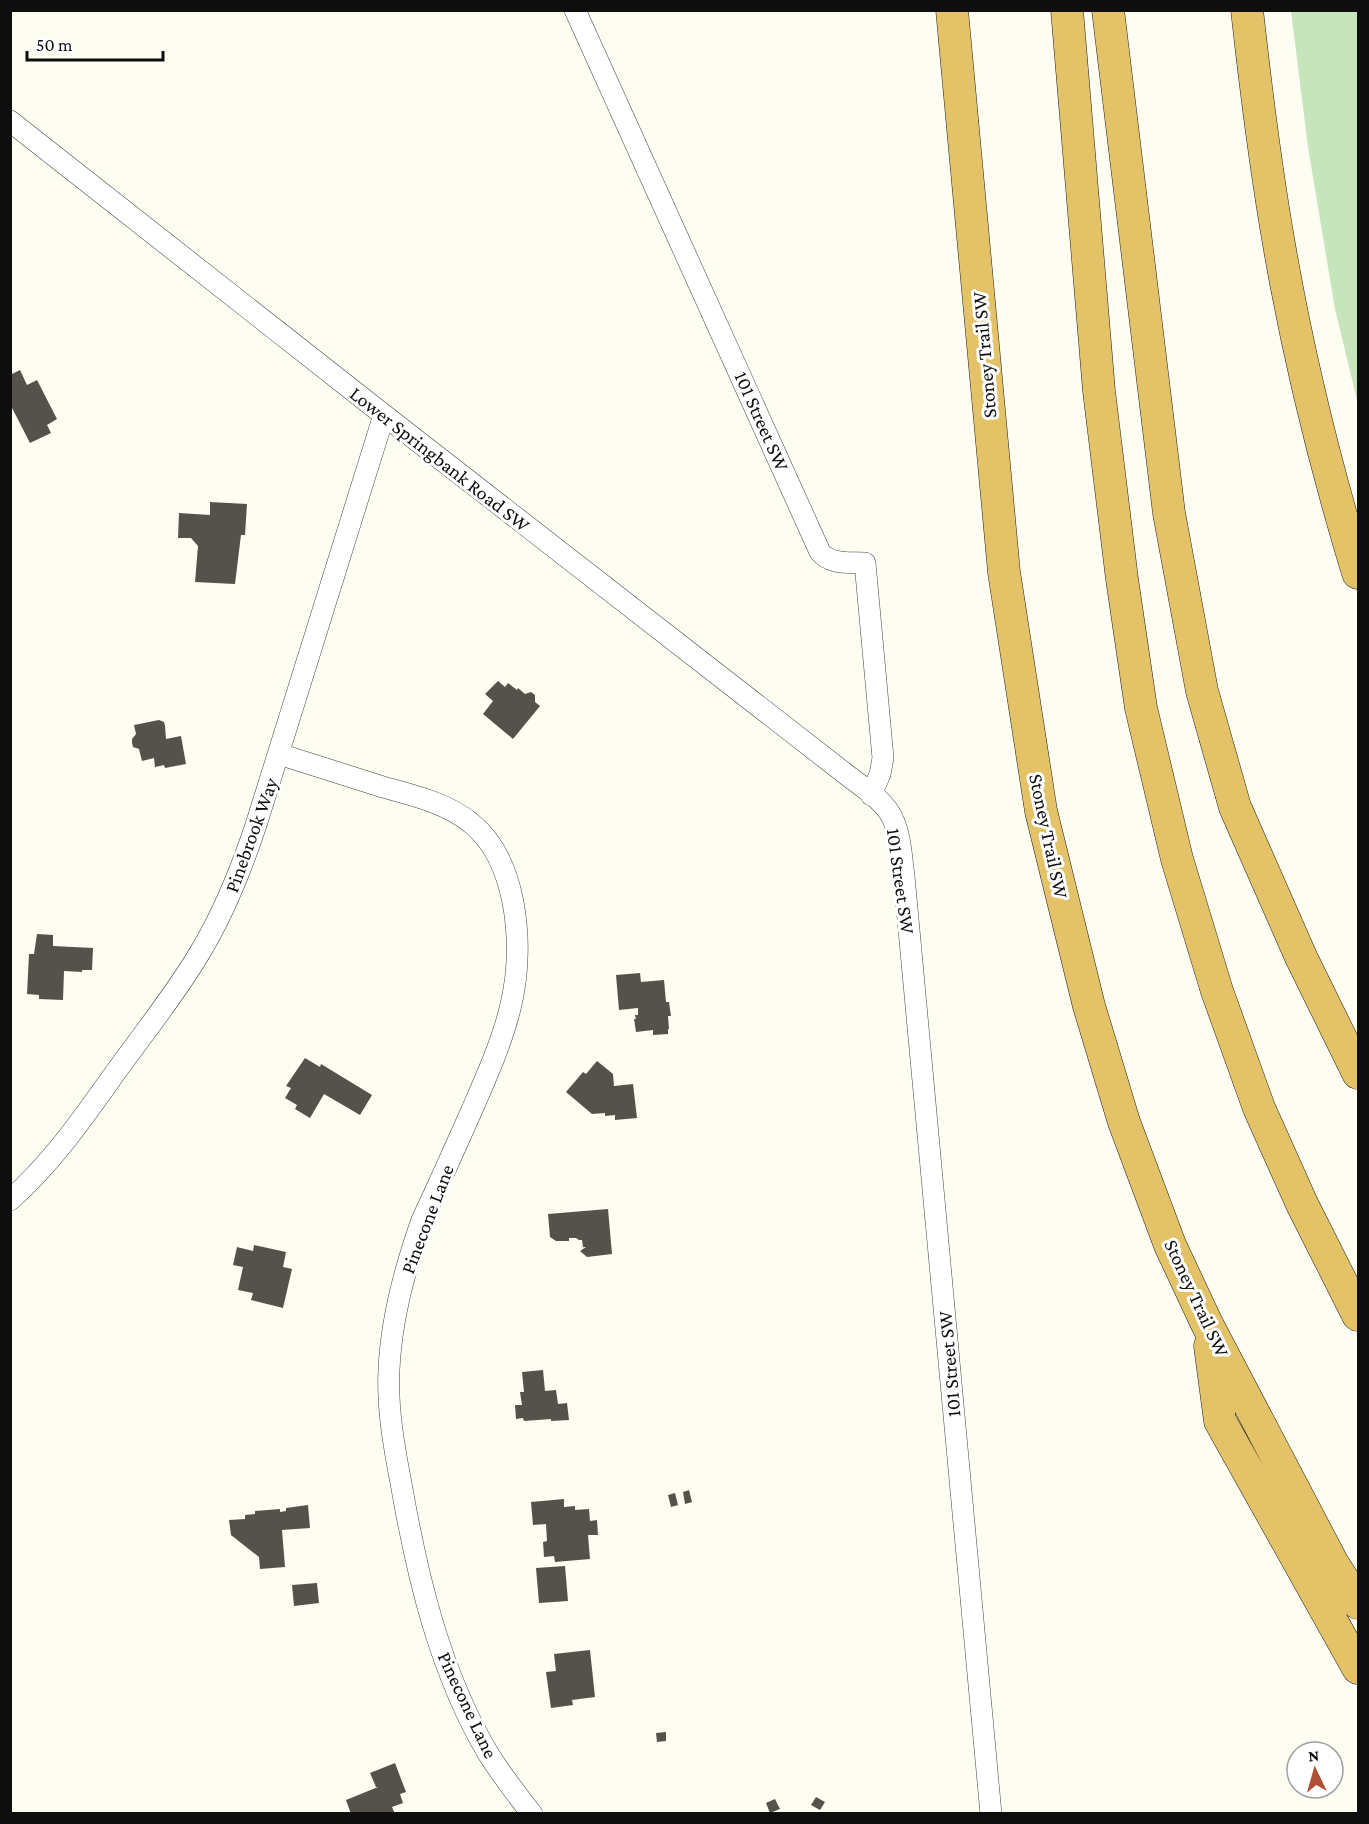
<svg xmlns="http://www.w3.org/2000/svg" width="1369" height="1824" viewBox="0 0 1369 1824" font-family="'Crimson Pro',serif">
  <rect width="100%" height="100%" fill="#fdfdf1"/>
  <!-- green -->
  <path fill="#c7e5bd" d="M1291,11H1358V404L1335,309L1308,147Z"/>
  <!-- building -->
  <path fill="#55524c" d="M20,370L27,385L37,380L57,419L47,425L51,433L30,443L10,404V375Z
    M210,502L247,504L245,535H241L235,584L195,582L198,546L191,538H178L179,513L210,515Z
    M498,681L505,687L508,683L517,690L518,688L525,694L531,692L535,695V702L540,706L513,739L483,714L493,701L485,694Z
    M159,720L164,722L165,726L166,739L181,736L186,764L165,768L164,765L155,767L154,758L142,761L139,749L133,747L132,743V739L136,734L134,725Z
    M37,934L53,935V946L93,948L92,970H82V972L64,971L63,1000L39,999V995L27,994L29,954H34Z
    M640,973L641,982L664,980L666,1002H669L671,1016H668L669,1029H668V1034L653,1035V1030L636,1032L634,1019H636L635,1015H638V1008L619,1010L616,975Z
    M305,1058L320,1067L321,1064L372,1095L360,1115L324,1094L310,1118L295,1109L297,1105L285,1098L291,1088L286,1086Z
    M597,1061L613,1074L614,1086L633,1084L637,1118L615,1120V1115L605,1116V1113L592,1114L566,1092L583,1072L586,1074Z
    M608,1209L612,1254L587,1257L580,1251L586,1247H583L582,1240H579L576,1238H569V1241H556L550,1237L548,1214Z
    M254,1245L286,1252L283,1267L292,1269L283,1308L251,1300L253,1293L238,1290L243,1267L233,1265L237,1247L253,1251Z
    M543,1370L545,1391L556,1390L558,1404L567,1403L569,1420L551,1421V1419L524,1421L523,1418L516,1419L515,1405H522L520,1392H524L522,1372Z
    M689,1490L692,1502L685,1504L683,1492Z
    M675,1493L678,1505L671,1507L668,1495Z
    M564,1499V1507L575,1506V1510L589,1509L590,1521L597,1520L598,1535H588L590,1559L555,1562L554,1556L544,1557L543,1542L547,1541L546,1524L533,1525L531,1502Z
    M308,1505L310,1528L282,1530L285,1567L260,1569L259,1557L231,1535L229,1520L245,1519V1515L255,1514V1511L280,1509V1512L286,1511V1508Z
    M565,1566L568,1601L539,1603L536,1568Z
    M317,1583L319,1603L294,1606L292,1585Z
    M590,1650L595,1697L572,1700L573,1705L551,1708L546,1672L556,1671L554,1654Z
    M666,1732V1741L657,1742L656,1733Z
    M395,1763L406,1792L400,1794L403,1803L392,1807L395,1814H351L346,1800L378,1787H376L370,1773Z
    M816,1797L825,1802L820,1810L811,1805Z
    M775,1799L780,1809L770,1813L766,1803Z"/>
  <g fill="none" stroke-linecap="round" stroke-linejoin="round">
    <!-- minor casing -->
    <g stroke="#414141" stroke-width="22">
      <path id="minor" d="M575,10L820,552C831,565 850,562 865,563L883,758L880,774L871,795
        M10,121L384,415L847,775C861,786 879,797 889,812C901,831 901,855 904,876L991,1814
        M279,754C314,765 349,776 383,787C412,795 447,803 471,823C495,842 507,872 513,902C528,984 503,1039 471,1112C455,1148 439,1184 422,1220C405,1268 391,1319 389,1370C387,1408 394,1447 401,1483C417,1576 440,1673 489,1755C502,1775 517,1795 532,1814
        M10,1200C52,1163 83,1118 115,1073C143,1034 174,996 199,954C224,913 241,870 256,825L384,415"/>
    </g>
    <!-- highway casing -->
    <g stroke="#1f1f1f" stroke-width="33">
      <path id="highway" d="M952,10L1004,572L1041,811L1089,1006L1124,1122L1170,1245L1207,1324L1333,1564L1358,1603
        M1067,10L1099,391L1122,579L1141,708L1177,859L1217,991L1259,1108L1302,1204L1358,1315
        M1108,10L1169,513L1202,691L1235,807L1301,957L1358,1073
        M1247,10C1256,91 1266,171 1280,250C1299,359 1326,468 1358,573
        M1210,1346L1220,1421L1358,1668"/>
    </g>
    <!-- minor -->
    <use href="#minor" stroke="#fff" stroke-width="21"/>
    <!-- highway -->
    <use href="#highway" stroke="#e4c268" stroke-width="32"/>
  </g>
  <g text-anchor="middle" stroke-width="6" stroke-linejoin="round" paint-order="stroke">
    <!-- street labels -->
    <g font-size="20" fill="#0e0e0e" stroke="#fff">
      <text transform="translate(984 355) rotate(-95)" y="7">Stoney Trail SW</text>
      <text transform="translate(762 421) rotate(66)" y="7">101 Street SW</text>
      <text transform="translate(440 459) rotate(38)" y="7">Lower Springbank Road SW</text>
      <text transform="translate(251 835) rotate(-70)" y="7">Pinebrook Way</text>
      <text transform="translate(1049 836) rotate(78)" y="7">Stoney Trail SW</text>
      <text transform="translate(901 881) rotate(82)" y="7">101 Street SW</text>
      <text transform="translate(427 1219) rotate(-69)" y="7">Pinecone Lane</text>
      <text transform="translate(1197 1298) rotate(65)" y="7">Stoney Trail SW</text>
      <text transform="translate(949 1364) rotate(-95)" y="7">101 Street SW</text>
      <text transform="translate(468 1705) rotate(65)" y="7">Pinecone Lane</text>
    </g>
  </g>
  <!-- border -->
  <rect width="1369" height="1824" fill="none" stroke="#0e0e0e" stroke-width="24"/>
  <!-- north arrow -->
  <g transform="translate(1315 1770) rotate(355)"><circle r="28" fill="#ffffff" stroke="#9f9f9f" stroke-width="1.5"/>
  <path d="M0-4.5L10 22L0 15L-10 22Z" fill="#af4f35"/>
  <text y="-9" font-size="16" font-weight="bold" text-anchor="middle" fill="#0e0e0e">N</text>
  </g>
  <!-- scale -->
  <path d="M27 51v9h136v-9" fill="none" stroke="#0e0e0e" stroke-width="3"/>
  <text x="36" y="51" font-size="18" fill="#0e0e0e" stroke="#ffffff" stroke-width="4.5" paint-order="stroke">50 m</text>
</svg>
